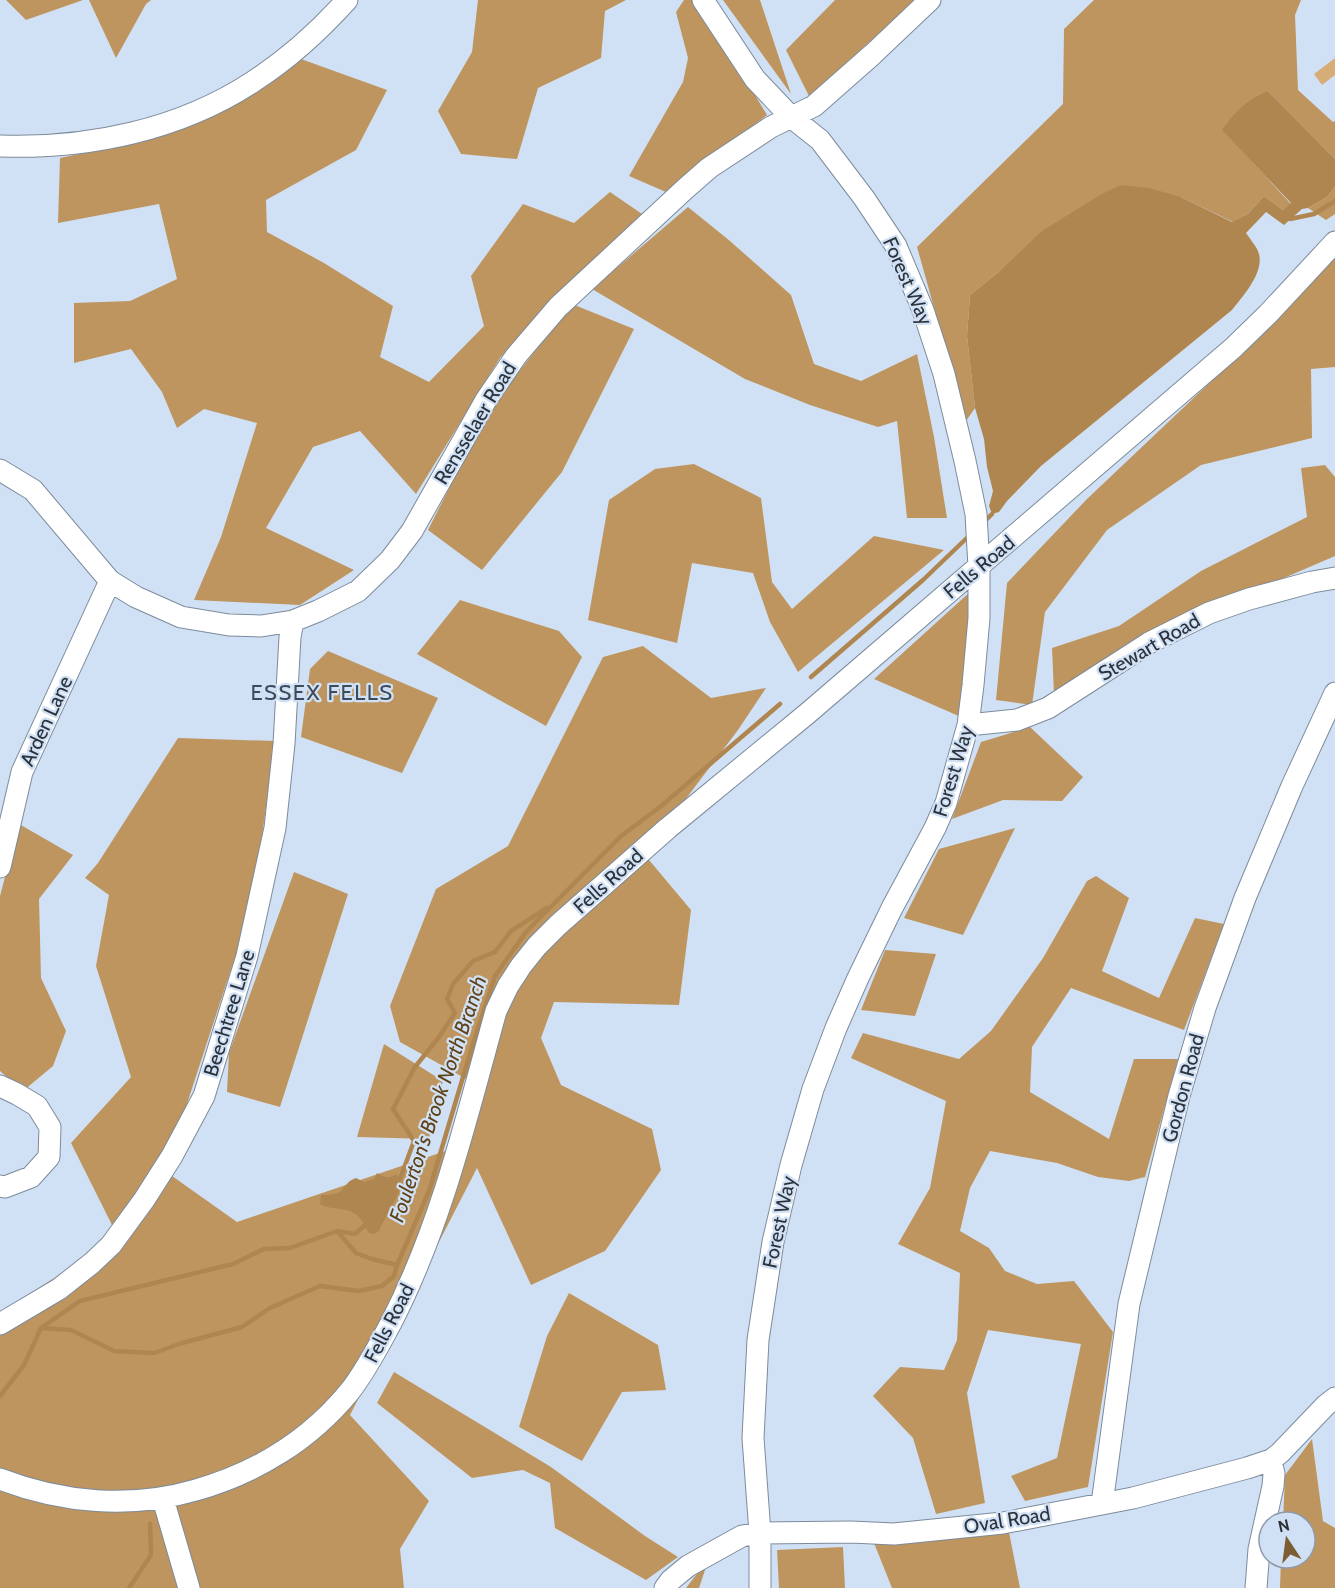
<svg xmlns="http://www.w3.org/2000/svg" width="1335" height="1588" viewBox="0 0 1335 1588" font-family="Cabin,sans-serif">
  <rect width="100%" height="100%" fill="#d1e1f5"/>
  <!-- green -->
  <path fill="#d7ad77" d="M1335,58V75L1322,85L1314,74Z"/>
  <!-- forest -->
  <path fill="#be955e" d="M6,0H83L26,20Z
    M89,0H151L146,4L116,58Z
    M478,0H626L605,11L601,58L538,88L517,159L461,154L438,111L472,52Z
    M684,0H697L767,115L666,192L629,176L683,82L688,58L676,12Z
    M723,0H760L791,94Z
    M835,0H916L809,96L786,50Z
    M1094,0H1301L1295,15L1298,90L1333,122L1335,121V159L1268,91L1223,130L1291,204L1283,210L1264,196L1248,214L1233,222L1181,197L1000,271L970,295L967,336L975,408L966,421L917,247L1063,104L1064,29Z
    M301,59L387,90L356,150L266,200L267,232L324,263L393,306L380,357L429,382L484,326L471,276L523,204L574,223L610,192L645,216L541,312L500,358L416,494L360,431L313,447L266,528L354,570L300,605L194,600L221,537L257,423L204,409L177,428L162,392L131,349L74,363V303L130,301L177,279L159,204L58,223L60,158L145,140L234,105Z
    M1335,187V214L1326,220L1308,208L1327,197Z
    M688,207L730,241L791,295L814,364L861,381L917,354L934,437L947,518H907L897,421L878,427L810,405L745,379L592,289Z
    M1335,257V367L1311,369L1312,438L1201,465L1107,530L1045,612L1032,705L996,700L1007,583L1087,499L1276,320Z
    M572,304L634,329L562,472L482,570L428,530L488,411Z
    M694,464L761,498L772,582L792,609L874,536L944,550L798,672L770,622L753,573L692,563L677,643L588,620L609,500L655,469Z
    M1325,465L1335,477V556L1131,644L1054,694L1052,648L1119,626L1201,571L1307,517L1301,468Z
    M970,592L961,717L874,679Z
    M460,600L559,631L582,657L546,726L417,654Z
    M643,646L711,698L766,688L738,730L644,854L691,910L679,1005L554,1002L541,1038L561,1085L652,1129L661,1170L605,1251L531,1285L477,1168L350,1415L429,1501L400,1549L404,1588H0V1313L118,1237L71,1143L131,1077L96,966L109,895L85,878L98,863L178,738L275,741L253,902L165,1171L237,1222L460,1146L477,1085L400,1042L390,1006L436,889L508,846L603,657Z
    M328,651L438,698L402,773L301,737L310,669Z
    M1030,727L1083,777L1062,801L1003,800L952,819L981,742Z
    M19,824L73,855L39,899L41,978L66,1031L53,1066L23,1091L0,1071V896Z
    M1015,828L963,935L904,918L939,849Z
    M294,872L348,894L280,1107L227,1092L229,1053Z
    M1096,876L1129,898L1102,971L1159,998L1195,918L1224,924L1184,1030L1071,988L1032,1047L1030,1092L1109,1139L1134,1059H1178L1145,1177L1129,1181L1098,1177L1057,1163L990,1151L970,1188L960,1231L989,1248L1005,1271L1037,1284L1074,1281L1113,1332L1088,1487L1025,1501L1011,1476L1057,1458L1081,1344L988,1330L967,1393L985,1503L936,1514L913,1438L873,1396L900,1367L944,1370L957,1340L960,1273L898,1244L930,1188L946,1101L851,1058L863,1033L959,1059L991,1031L1043,958L1087,881Z
    M885,950L936,954L915,1016L861,1010Z
    M384,1044L443,1081L429,1139L357,1137Z
    M569,1293L658,1345L666,1390L622,1392L582,1461L519,1427L547,1336Z
    M394,1372L551,1467L645,1536L678,1557L646,1580L555,1528L550,1483L523,1470L472,1478L377,1403Z
    M1312,1439L1323,1521L1335,1528V1588H1280L1281,1558H1305V1522H1283L1285,1475Z
    M1009,1532L1020,1588H892L874,1543Z
    M843,1547L845,1588H779L777,1550Z
    M709,1558L699,1588H686Z"/>
  <!-- water -->
  <path fill="#af8650" d="M1268,91L1335,159V187L1327,197L1308,208L1302,209L1284,225L1266,212L1246,233C1250,239 1257,247 1259,254C1264,273 1243,296 1232,310L1041,466L1007,501L999,512L992,514L989,506L993,491L987,467L984,439L975,408L967,336L970,295L1000,271L1042,231L1100,195L1121,185L1149,188L1181,197L1232,222L1248,214L1264,196L1283,210L1291,203L1222,130C1235,111 1247,100 1268,91Z
    M377,1173C384,1177 389,1180 396,1174C398,1177 400,1178 401,1182C402,1191 383,1221 379,1231L374,1234L369,1233C365,1227 362,1220 358,1216C348,1206 331,1211 320,1204L321,1195C327,1195 336,1195 341,1191C347,1185 347,1181 356,1178L364,1182L374,1179Z"/>
  <g fill="none" stroke-linecap="round" stroke-linejoin="round">
    <!-- stream -->
    <path stroke="#af8650" stroke-width="4.5" d="M1290,219L1314,214L1335,201
      M984,522L992,514
      M811,677L923,580L971,534
      M400,1179L414,1141L393,1109L415,1067L439,1037L455,1013L447,999L453,984L473,961L495,952L511,931L547,908
      M337,1231L355,1234L364,1226
      M42,1328L71,1330L114,1351L154,1353L182,1343L242,1327L270,1308L320,1286L359,1291L382,1286L394,1276L397,1265
      M0,1396L24,1365L41,1328L80,1301L233,1264L264,1249L290,1248L337,1231L356,1253L372,1259L397,1265L429,1191L472,1047L495,976L526,932L621,836L660,807L780,704
      M129,1588L151,1555L150,1524"/>
    <!-- minor casing -->
    <g stroke="#7c8b9c" stroke-width="23">
      <path id="minor" d="M703,0L755,79L791,117L820,140L864,198L896,246L923,310L944,374L965,461L976,514L979,567V618L973,685L968,725L946,803L935,828L892,908L858,978L836,1028L813,1089L791,1165L773,1242L758,1340L753,1438L760,1533V1588
        M0,146C88,149 180,130 254,81C288,59 320,30 347,0
        M0,470L33,490L110,581L136,597L181,617L229,625L261,626L293,621L318,611L358,591L390,560L412,531L486,400L516,356L558,307L685,189L709,168L771,127L814,106L873,54L930,0
        M968,725L1017,720L1048,708L1149,643L1209,613L1249,599L1312,582L1335,578
        M0,867L22,772L110,581
        M0,1086L17,1094L37,1106L50,1127L49,1157L31,1177L5,1187L0,1186
        M0,1324L59,1289L92,1263L111,1245L144,1200L172,1156L204,1096L247,956L275,828L284,744L290,637L293,621
        M0,1479C62,1503 131,1509 196,1490C256,1473 310,1440 350,1391C367,1369 379,1345 392,1321C442,1223 467,1116 496,1011L508,986L521,966L537,946L558,925L668,828L808,713L1233,348L1268,314L1335,242
        M163,1499L189,1588
        M1102,1504L1129,1304L1179,1096L1205,1008L1245,898L1292,786L1335,693
        M665,1588L671,1580L688,1566L742,1536L760,1533L851,1532L894,1534L1003,1523L1133,1498L1247,1468L1271,1460L1280,1453L1326,1405L1335,1398
        M1256,1588L1259,1549L1273,1486L1274,1474L1271,1460"/>
    </g>
    <!-- minor -->
    <use href="#minor" stroke="#fff" stroke-width="21"/>
  </g>
  <g text-anchor="middle" stroke-width="4.5" stroke-linejoin="round" paint-order="stroke">
    <!-- street labels -->
    <g font-size="20" fill="#2c323a" stroke="#d1e1f5">
      <text transform="translate(908 281) rotate(66)" y="7">Forest Way</text>
      <text transform="translate(475 423) rotate(-59)" y="7">Rensselaer Road</text>
      <text transform="translate(979 567) rotate(-40)" y="7">Fells Road</text>
      <text transform="translate(1149 647) rotate(-30)" y="7">Stewart Road</text>
      <text transform="translate(46 721) rotate(-65)" y="7">Arden Lane</text>
      <text transform="translate(953 771) rotate(-73)" y="7">Forest Way</text>
      <text transform="translate(608 881) rotate(-42)" y="7">Fells Road</text>
      <text transform="translate(229 1013) rotate(-73)" y="7">Beechtree Lane</text>
      <text transform="translate(1183 1088) rotate(-75)" y="7">Gordon Road</text>
      <text transform="translate(779 1222) rotate(-78)" y="7">Forest Way</text>
      <text transform="translate(389 1323) rotate(-63)" y="7">Fells Road</text>
      <text transform="translate(1007 1520) rotate(-9)" y="7">Oval Road</text>
    </g>
    <!-- water labels -->
    <g font-size="21" font-style="italic" fill="#604318" stroke="#d1e1f5">
      <text transform="translate(438 1099) rotate(-71)" y="7">Foulerton's Brook North Branch</text>
    </g>
    <!-- quarter labels -->
    <g font-size="22" letter-spacing="1.5" fill="#3d4a5a" stroke="#d1e1f5">
      <text x="322" y="700">ESSEX FELLS</text>
    </g>
  </g>
  <!-- north arrow -->
  <g transform="translate(1287 1540) rotate(347)"><circle r="28" fill="#d1e1f5" stroke="#8f9baa" stroke-width="1.5"/>
  <path d="M0-4.5L10 22L0 15L-10 22Z" fill="#7d5d33"/>
  <text y="-9" font-size="16" font-weight="bold" text-anchor="middle" fill="#2c323a">N</text>
  </g>
</svg>
